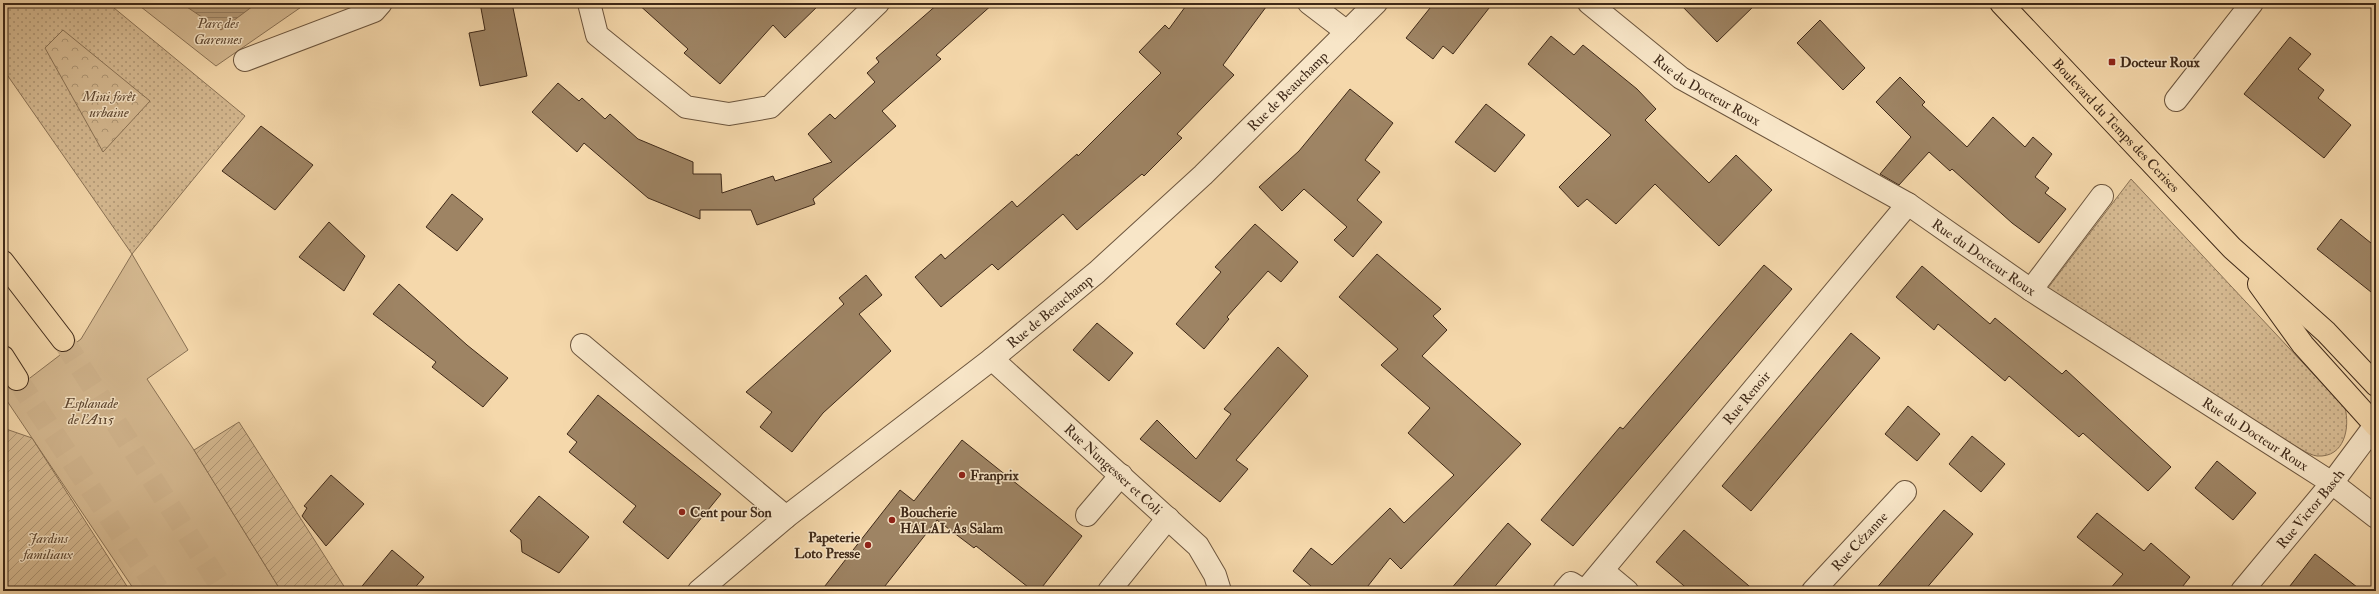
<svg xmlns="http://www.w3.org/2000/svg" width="2379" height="594" viewBox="0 0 2379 594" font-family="'IM FELL Double Pica',serif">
  <defs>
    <pattern id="grass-dots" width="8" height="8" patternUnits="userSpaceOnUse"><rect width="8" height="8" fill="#d6ba92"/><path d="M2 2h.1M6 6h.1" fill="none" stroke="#af9776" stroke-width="1.8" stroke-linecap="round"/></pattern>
    <pattern id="forest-crowns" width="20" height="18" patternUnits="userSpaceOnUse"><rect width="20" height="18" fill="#d6ba92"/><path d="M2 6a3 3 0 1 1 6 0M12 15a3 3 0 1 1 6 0" fill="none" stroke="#af9776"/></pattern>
    <pattern id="garden-furrows" width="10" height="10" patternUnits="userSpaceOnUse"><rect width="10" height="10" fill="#d6ba92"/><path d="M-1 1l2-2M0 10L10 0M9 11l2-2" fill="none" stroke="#af9776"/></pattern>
    <pattern id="water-rules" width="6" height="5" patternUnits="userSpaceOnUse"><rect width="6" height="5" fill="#b79c79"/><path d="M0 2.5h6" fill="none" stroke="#967f62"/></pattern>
  </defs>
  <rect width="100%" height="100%" fill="#f5d8ab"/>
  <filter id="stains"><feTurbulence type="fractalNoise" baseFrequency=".005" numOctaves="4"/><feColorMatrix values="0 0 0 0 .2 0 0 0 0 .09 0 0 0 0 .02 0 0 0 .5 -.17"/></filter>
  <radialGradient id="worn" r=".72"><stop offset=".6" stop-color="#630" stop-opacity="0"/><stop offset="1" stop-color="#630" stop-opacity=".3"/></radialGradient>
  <!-- grass -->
  <path fill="url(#grass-dots)" stroke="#8a7255" d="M3,3H108L245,116L132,254L3,69Z
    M2131,179L2345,408C2350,427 2345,458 2317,456C2308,455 2295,445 2286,441L2048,288Z"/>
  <!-- forest -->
  <path fill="url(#forest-crowns)" stroke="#8a7255" d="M63,30L150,101L103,152L45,48Z"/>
  <!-- park -->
  <path fill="#d6ba92" stroke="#8a7255" d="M136,3H307L216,66Z
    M132,254L188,350L147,379L194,450L281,591H135L3,395V388L26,381L81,339Z"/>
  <!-- garden -->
  <path fill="url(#garden-furrows)" stroke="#8a7255" d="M239,422L347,591H281L194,450Z
    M3,428L32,438L130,591H3Z"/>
  <!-- water -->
  <path fill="url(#water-rules)" stroke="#876e52" d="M181,3H257L221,30Z"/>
  <!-- building -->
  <path fill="#9e8464" stroke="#3f2918" d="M480,3H512L527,76L480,86L469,33L485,30Z
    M637,3H821L785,38L773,25L720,84L684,53L688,49Z
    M939,3H994L936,55L941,59L882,111L896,126L813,199L815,204L757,225L751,210H700V219L648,198L584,143L577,152L532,112L558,83L579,101L582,98L605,119L610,114L638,139L693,162V174H721L722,193L773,176L775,181L832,162L808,134L830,114L835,119L875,82L867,73L879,62L876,58Z
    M1188,3H1269L1223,65L1234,75L1177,134L1182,138L1144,176L1142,174L1077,230L1063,214L998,270L992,264L941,307L915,277L941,254L945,259L1012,201L1017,207L1077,154L1078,156L1161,73L1139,52L1165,25L1169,29Z
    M1434,3H1493L1453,54L1443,46L1433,59L1406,38Z
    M1679,3H1757L1717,42Z
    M1820,20L1865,68L1843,90L1797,43Z
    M1551,36L1574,55L1583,45L1637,89L1656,109L1645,120L1709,183L1736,155L1772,190L1719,246L1655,184L1616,224L1587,199L1578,207L1559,187L1611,135L1528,64Z
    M2290,37L2311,54L2298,69L2324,90L2318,98L2351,125L2324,158L2244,94Z
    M1900,77L1925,102L1922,105L1967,147L1993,117L2025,147L2033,137L2052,154L2035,177L2049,188L2045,193L2066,209L2039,243L2012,223L1952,169L1950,171L1929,152L1899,185L1880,174L1911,137L1876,102Z
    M1350,89L1393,123L1365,160L1380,172L1357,200L1382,222L1353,257L1334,240L1347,227L1304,189L1282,211L1259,187L1299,151Z
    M1486,104L1525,135L1495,172L1455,142Z
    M261,126L313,165L275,210L222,171Z
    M452,194L483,219L457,251L426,227Z
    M2341,219L2376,247V296L2317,249Z
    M329,222L365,256L344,291L299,257Z
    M1255,224L1298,262L1281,282L1268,271L1227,317L1229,319L1204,349L1176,324L1221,272L1215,267Z
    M1377,254L1441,309L1433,316L1447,330L1422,356L1521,444L1401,569L1390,558L1364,591H1306L1311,586L1293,571L1311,548L1332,565L1390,508L1404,523L1454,475L1408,433L1430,408L1381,365L1398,349L1339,297Z
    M1764,265L1792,289L1573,546L1541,520L1620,427L1623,429Z
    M1922,266L1990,324L1995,318L2062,374L2066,370L2171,467L2148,491L2083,433L2079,437L2009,376L2005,381L1938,324L1934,330L1896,297Z
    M866,275L882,295L859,314L891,351L823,413L792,452L760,427L772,412L746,392L844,304L839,298Z
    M399,284L467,345L508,378L483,407L432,367L436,362L373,314Z
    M1097,323L1133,353L1109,381L1073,350Z
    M1851,333L1880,358L1751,511L1722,486Z
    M1278,347L1308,376L1236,460L1248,469L1220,502L1140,439L1157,420L1196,459L1231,414L1224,409Z
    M598,395L721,494L668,559L623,522L636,506L569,452L577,442L567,434Z
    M1908,406L1940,434L1917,461L1885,434Z
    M1972,436L2005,464L1981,492L1949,464Z
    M962,440L1082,536L1039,591H1033L976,546L974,548L937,520L881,591H821L900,490L914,501Z
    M2217,461L2256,493L2233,520L2195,488Z
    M331,475L364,504L326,546L302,516L307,508L304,506Z
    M539,496L589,537L559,573L522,552L521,540L510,531Z
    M1944,510L1973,534L1924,591H1874Z
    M2097,513L2144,551L2151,543L2190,577L2179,591H2108L2123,574L2077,537Z
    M1508,523L1531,544L1491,591H1449Z
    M1684,530L1722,563L1755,591H1690L1656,562Z
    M392,550L424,577L412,591H358Z
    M2315,554L2362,591H2286Z"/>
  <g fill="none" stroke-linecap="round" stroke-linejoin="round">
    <!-- highway-tunnel -->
    <path stroke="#d1b58e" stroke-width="22" stroke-dasharray="22 11" stroke-linecap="butt" d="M63,340L224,591
      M17,379L159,591"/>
    <!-- minor casing -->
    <g stroke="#6c553d" stroke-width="24">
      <g id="minor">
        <path d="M589,3L597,35L686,107L729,114L770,107L878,3"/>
        <path d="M1309,3L1347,32"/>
        <path id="s1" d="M1589,3L1681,78L1908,204L2031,290L2332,483L2376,517"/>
        <path d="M245,60L374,11L381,3"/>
        <path d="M2176,100L2252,3"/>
        <path d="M2031,290L2102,196"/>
        <path d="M582,345L786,517"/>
        <path id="s2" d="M992,359L1198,546L1215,575L1220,591"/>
        <path d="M1087,515L1121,475"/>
        <path d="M1603,571L1627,591"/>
        <path id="s3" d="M699,591L786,517L992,359L1097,272L1203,175L1376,3"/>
        <path d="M1109,591L1168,518"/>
        <path d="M1564,591L1571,583L1584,591"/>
        <path id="s4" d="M1585,591L1908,204"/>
        <path id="s5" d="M1813,591L1905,492"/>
        <path id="s6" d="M2242,591L2332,483L2376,424"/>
      </g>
    </g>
    <!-- major casing -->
    <g stroke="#3f2918" stroke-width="24">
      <g id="major">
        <path id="s7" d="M2001,3L2232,248L2326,332L2376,385"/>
        <path d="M2259,284L2303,345L2376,426"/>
      </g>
    </g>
    <!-- highway casing -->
    <g stroke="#3f2918" stroke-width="24">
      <path id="highway" d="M3,262L63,340
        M3,357L17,379"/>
    </g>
    <!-- minor -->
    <use href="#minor" stroke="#f8e6c8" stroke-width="22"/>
    <!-- major -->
    <use href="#major" stroke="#f5d8ab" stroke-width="22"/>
    <!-- highway -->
    <use href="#highway" stroke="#f5d8ab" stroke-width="22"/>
  </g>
  <!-- markers -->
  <g fill="#8f2418" stroke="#f8e6c8" stroke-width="1.5">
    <rect x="2108" y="58" width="8" height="8" rx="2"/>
    <circle cx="962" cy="475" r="4"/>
    <circle cx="682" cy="512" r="4"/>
    <circle cx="892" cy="520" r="4"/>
    <circle cx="868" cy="545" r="4"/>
  </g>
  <g text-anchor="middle" stroke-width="3" stroke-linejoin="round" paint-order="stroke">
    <!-- park labels -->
    <g font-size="14" font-style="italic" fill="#5d4630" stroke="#f8e6c8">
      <text x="218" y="28">Parc des<tspan x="218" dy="16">Garennes</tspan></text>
      <text x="109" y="101">Mini forêt<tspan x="109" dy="16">urbaine</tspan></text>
      <text x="91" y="408">Esplanade<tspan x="91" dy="16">de l'A115</tspan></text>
      <text x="48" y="543">Jardins<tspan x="48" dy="16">familiaux</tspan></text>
    </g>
    <!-- poi labels -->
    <g font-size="14" font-weight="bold" fill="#3f2918" stroke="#f8e6c8" text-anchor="start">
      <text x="2120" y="67">Docteur Roux</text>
      <text x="970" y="480">Franprix</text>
      <text x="690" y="517">Cent pour Son</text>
      <text x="900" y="517">Boucherie<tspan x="900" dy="16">HALAL As Salam</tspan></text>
      <text x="860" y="542" text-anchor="end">Papeterie<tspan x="860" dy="16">Loto Presse</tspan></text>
    </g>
    <!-- street labels -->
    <g font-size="14" fill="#3f2918" stroke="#f8e6c8">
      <text dy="5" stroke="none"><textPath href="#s1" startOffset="147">Rue du Docteur Roux</textPath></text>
      <text dy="5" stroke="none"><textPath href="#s3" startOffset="773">Rue de Beauchamp</textPath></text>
      <text dy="5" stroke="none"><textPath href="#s7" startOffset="168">Boulevard du Temps des Cerises</textPath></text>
      <text dy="5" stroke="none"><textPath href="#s1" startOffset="471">Rue du Docteur Roux</textPath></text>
      <text dy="5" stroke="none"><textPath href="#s3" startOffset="449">Rue de Beauchamp</textPath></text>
      <text dy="5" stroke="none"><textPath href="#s4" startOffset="252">Rue Renoir</textPath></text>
      <text dy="5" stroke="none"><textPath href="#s1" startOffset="795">Rue du Docteur Roux</textPath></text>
      <text dy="5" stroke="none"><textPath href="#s2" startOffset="164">Rue Nungesser et Coli</textPath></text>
      <text dy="5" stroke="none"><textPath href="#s6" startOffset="107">Rue Victor Basch</textPath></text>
      <text dy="5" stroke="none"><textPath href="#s5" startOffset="68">Rue Cézanne</textPath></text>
    </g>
  </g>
  <!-- margin -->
  <rect width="2379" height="594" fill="none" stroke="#f5d8ab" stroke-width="16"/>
  <rect x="4" y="4" width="2371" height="586" fill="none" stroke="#3f2918" stroke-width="2"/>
  <rect x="8" y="8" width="2363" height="578" fill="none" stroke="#3f2918"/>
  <rect width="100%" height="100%" filter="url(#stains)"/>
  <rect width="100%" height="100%" fill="url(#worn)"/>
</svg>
